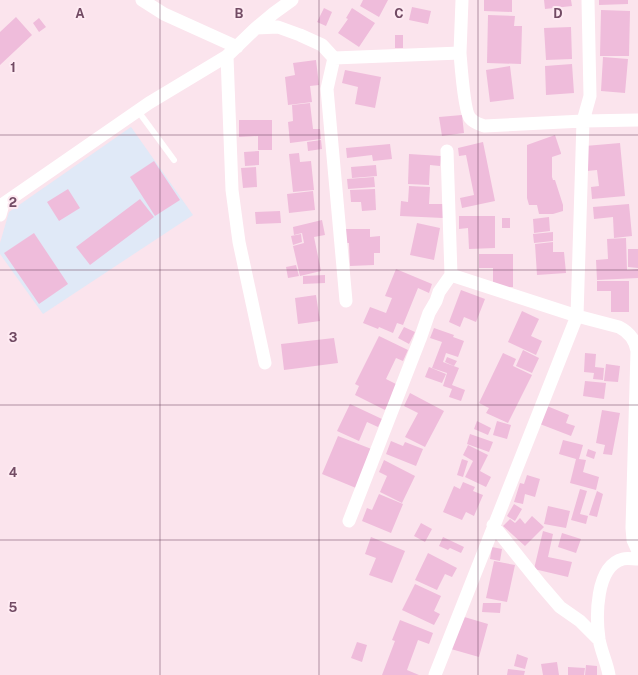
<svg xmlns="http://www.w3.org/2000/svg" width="638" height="675" viewBox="0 0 638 675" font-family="'Public Sans',sans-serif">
  <rect width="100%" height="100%" fill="#fbe4ed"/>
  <!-- education -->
  <path fill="#e0e9f7" d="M131,127L193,215L43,314L0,254V243L9,212Z"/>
  <!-- building -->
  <path fill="#efbcdb" d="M363,0H388L379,17L360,6Z
    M484,0H512V12L484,11Z
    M544,0H571L572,6L545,9Z
    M599,0H628V4L599,5Z
    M412,7L431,11L428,24L409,20Z
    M324,8L332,12L326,26L317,22Z
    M352,8L375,23L359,47L338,33L348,19L346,18Z
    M601,10L630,11L629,56H600Z
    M488,15L515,16L514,26H522L521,64L487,63Z
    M16,17L32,35L0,65V32Z
    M39,18L46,27L39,32L33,23Z
    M571,27L572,59L546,60L544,28Z
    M395,35H403V48H395Z
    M603,57L628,59L625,93L601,91Z
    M316,60L319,85L310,86L312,102L288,105L285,77L295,75L293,63Z
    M572,64L574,93L546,95L545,66Z
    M510,66L514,99L490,102L486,70Z
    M345,70L381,77L375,108L355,104L358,87L342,83Z
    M310,103L313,129H320L321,139L290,143L288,122L293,121L292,105Z
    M462,115L464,133L442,136L439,117Z
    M239,120H272V150H258V136L239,137Z
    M555,135L561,153V154L552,157V177L553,180H555L563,205V211L553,214H539L537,205H529L527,198V145Z
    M321,140L322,149L308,151L307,142Z
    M483,142L495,201L462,208L460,198L474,195L466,155L459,156L458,148Z
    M620,143L625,196L592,199L591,187L599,186L597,170L587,171L585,146Z
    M390,144L392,159L373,161L372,155L347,158L346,148Z
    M259,151V165L245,166L244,152Z
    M299,153L300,162L311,161L314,190L293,192L289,154Z
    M409,154L441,156L440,166L430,165L429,185L408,184Z
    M154,161L180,200L155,216L130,177Z
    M376,165L377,176L352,178L351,167Z
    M256,167L257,187L243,188L241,168Z
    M374,177L375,187L348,189L347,179Z
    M409,186L430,187L429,204H444L443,218L400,216L401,201L408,202Z
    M68,189L80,208L59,221L47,202Z
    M375,189L376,210L362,211L361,202H351L350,190Z
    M313,191L315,210L289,213L287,194Z
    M140,199L154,217L90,265L76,247Z
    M629,204L632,236L614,238L613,217L594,219L593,207Z
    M280,211L281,223L256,224L255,212Z
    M459,216H495V248L469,249L468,228L459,229Z
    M549,217L550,231L534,233L533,219Z
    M502,218H510V228H502Z
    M322,220L325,235L314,237L321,271L300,276L293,246L304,243L302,233L294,235L293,227Z
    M417,223L440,228L434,260L410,255Z
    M342,229H370V237L380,236V253H374V265L350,266L349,243H342Z
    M553,232V241L534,243L533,234Z
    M34,233L68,284L39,304L4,253Z
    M301,234L302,242L293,245L291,236Z
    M626,238L627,270L638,269V278L597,280L596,260L608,259L607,239Z
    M553,242V252H564L566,273L537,275L535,244Z
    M628,249H638V268L628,267Z
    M479,254H513V287H493V268H479Z
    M296,265L299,276L288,278L286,267Z
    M396,269L432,284L429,293L418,288L403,325L397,323L393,333L379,327L378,329L363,323L370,307L386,313L392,298L385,296Z
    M325,275V283L303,284V276Z
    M597,281H629V312H611V291H597Z
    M461,290L485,299L476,322L464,317L460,327L449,322Z
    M316,295L320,321L298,324L295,298Z
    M522,311L539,319L531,336L542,341L536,355L508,342Z
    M404,327L415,332L409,344L398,338Z
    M434,328L454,335L453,337L464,341L458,357L446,353L443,362L459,368L452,385L465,390L461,401L449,397L452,389L443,386L447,373L432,368L442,342L430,338Z
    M379,336L408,350L403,361L396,358L386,379L398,385L385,410L355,395L359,386L355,384Z
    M334,338L338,363L284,370L281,344Z
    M523,350L539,358L532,373L516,366Z
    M503,353L516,359L513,366L532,375L508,423L486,413L489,408L479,403Z
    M585,353L596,354L595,367L604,368L603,380L593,379L594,373L584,372Z
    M447,357L457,361L454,366L445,362Z
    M606,364L620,366L618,382L604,381Z
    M429,367L446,374L442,383L425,377Z
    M585,381L606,383L604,399L583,396Z
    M410,393L444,411L425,447L405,437L418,413L404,406Z
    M350,404L382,419L378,427L367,422L359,441L337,431Z
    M547,406L569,415L566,423L575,426L571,436L540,424Z
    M602,410L620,413L612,455L603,454L605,445L596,443Z
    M477,421L491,428L488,435L474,429Z
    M497,421L511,425L507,439L493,435Z
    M470,434L493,442L489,452L467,444Z
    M338,436L374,450L356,488L322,474Z
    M563,440L583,445L579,459L586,460L583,472L599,477L596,490L570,483L576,459L559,454Z
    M391,441L403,446L405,442L423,449L416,466L386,454Z
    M468,445L488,455L480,471L491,477L486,487L465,477L473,461L463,455Z
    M588,449L596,452L594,459L586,456Z
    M462,459L468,461L463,477L457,475Z
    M384,460L415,476L402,503L380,492L387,476L379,472Z
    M527,475L540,479L535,497L525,494L523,504L514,502L520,483L524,484Z
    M463,482L475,487L473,491L483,495L474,516L466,512L462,520L443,512L454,486L460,489Z
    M580,489L587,491L580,514L588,516L586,524L571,520Z
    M597,491L603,494L597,517L589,515Z
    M379,494L403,504L391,533L362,521L367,508L372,510Z
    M514,504L522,509L515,521L507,516Z
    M548,506L570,511L566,528L544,524Z
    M532,516L544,527L525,546L503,526L510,519L515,523L520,518L525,524Z
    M421,523L432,529L425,542L414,536Z
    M543,531L553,534L548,557L572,562L568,577L534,569Z
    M562,533L581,539L576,553L558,547Z
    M371,537L405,551L392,583L369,575L376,558L365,554Z
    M443,537L464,547L461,553L450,548L448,550L439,546Z
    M492,547L502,549L500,561L490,559Z
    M428,553L457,568L452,577L445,574L437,590L415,580Z
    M494,561L515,565L507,602L486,598Z
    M415,584L441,596L434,611L440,614L434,625L402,610Z
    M483,603H501L500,613L482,612Z
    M461,616L488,624L479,657L451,649Z
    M400,620L433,633L429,644L418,640L407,670L419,675H382L395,641L392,640Z
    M357,642L367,645L362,662L351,658Z
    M517,654L528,658L525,669L514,666Z
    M557,662L559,675H543L541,664Z
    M586,665L597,666V675H585Z
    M568,667L585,668L584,675H568Z
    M508,669L525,671L524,675H507Z"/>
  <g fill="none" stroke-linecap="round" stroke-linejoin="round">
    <!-- service -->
    <path stroke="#fff" stroke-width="6" d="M138,111L174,160"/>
    <!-- minor -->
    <path stroke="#fff" stroke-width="13" d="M142,0L164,14L237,47
      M256,28L274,13L292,0
      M460,53L462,0
      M227,56L232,190L239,242L265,363
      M334,58L327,89L346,301
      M0,215L3,204L149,103L227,56L256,28L278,27L300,35L322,45L334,58L460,53C461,65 464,111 470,118C474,123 479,124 484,126L583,121L638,120
      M451,275L577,316L619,327C629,332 635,339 637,351L632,528L633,540L638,551
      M349,521L420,339L429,313L436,301L439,292L451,275L447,151
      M493,525L541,585L560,607L580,621L599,640
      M435,675L577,316L583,121L590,96L588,0
      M609,675C607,663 601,651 599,639C596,618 595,566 623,559C627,558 633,559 638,559"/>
  </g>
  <!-- grid -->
  <path fill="none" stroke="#724b64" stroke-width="1" stroke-opacity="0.55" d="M160,0V675M319,0V675M478,0V675M0,135H638M0,270H638M0,405H638M0,540H638"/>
  <g font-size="13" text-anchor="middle" font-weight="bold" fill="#724b64" stroke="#feeaf2" stroke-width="4" stroke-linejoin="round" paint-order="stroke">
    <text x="80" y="18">A</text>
    <text x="239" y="18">B</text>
    <text x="399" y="18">C</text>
    <text x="558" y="18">D</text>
    <text x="13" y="72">1</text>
    <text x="13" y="207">2</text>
    <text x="13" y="342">3</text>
    <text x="13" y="477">4</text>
    <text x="13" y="612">5</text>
  </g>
</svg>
